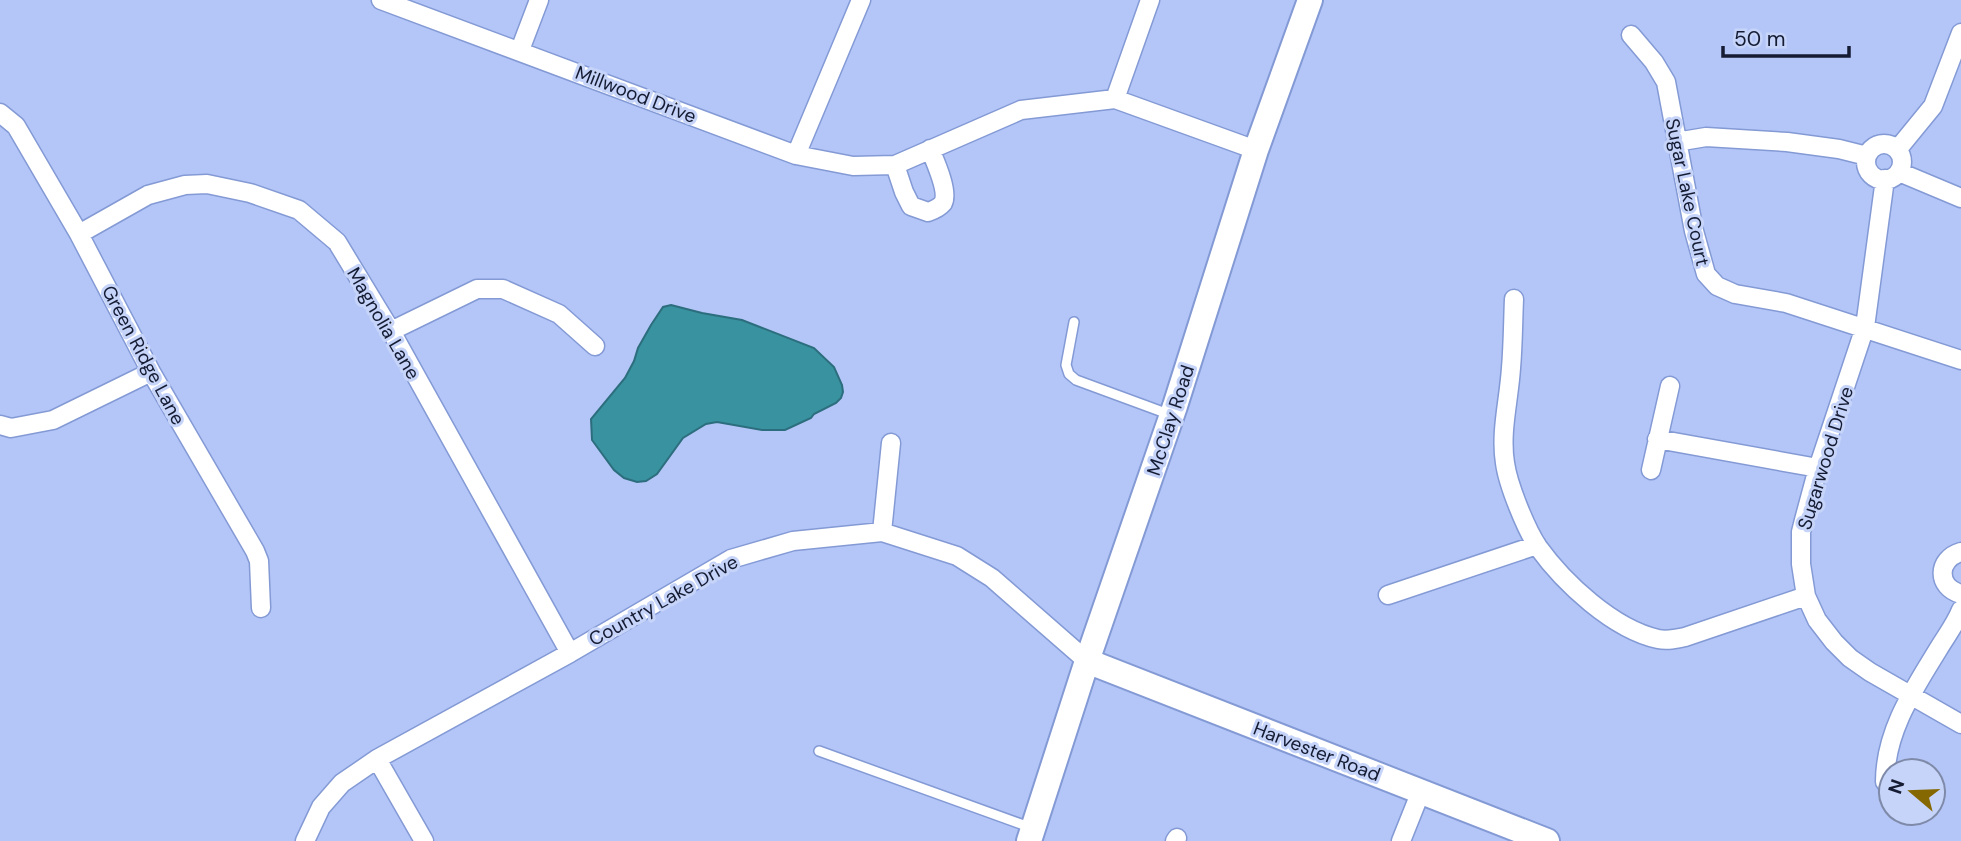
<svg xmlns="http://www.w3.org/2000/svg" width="1961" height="841" viewBox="0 0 1961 841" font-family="'DM Sans',sans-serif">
  <rect width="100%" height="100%" fill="#b4c6f8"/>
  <!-- water -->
  <path fill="#38929f" stroke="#2d6e7e" stroke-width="2" d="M671,305L702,313L742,320L814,348L834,367L842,385L843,392L841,398L836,403L814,414L811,418L785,430H762L717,422L706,424L683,438L657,474L646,481L637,482L624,478L614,470L592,440L591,419L625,378L634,361L638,348L651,325L663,307Z"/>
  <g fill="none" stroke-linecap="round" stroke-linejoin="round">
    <!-- lane casing -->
    <g stroke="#849ad5" stroke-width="12">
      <path id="lane" d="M1074,322L1066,365L1069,374L1076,380L1171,415
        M819,751L1032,828"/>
    </g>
    <!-- street casing -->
    <g stroke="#849ad5" stroke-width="21">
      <path id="street" d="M381,0L796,155L853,166L895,165L1021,110L1115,99L1256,150
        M1631,35L1654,62L1666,82L1694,231L1706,274L1717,286L1735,294L1786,303L1961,360
        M520,50L539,0
        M1115,99L1150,0
        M0,113L16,126L79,234L151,372L255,551L259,561L261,608
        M1676,142L1706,137L1787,142L1839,149L1867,156
        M1866 162a18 18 0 1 1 36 0a18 18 0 1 1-36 0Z
        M1897,150L1933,106L1961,33
        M796,155L861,0
        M895,165L904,192L911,206L928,212C934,210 939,208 943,203C949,192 935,161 930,149
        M1899,172L1961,198
        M1885,179L1865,327L1818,468L1804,520L1801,532V564L1806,596L1817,620L1834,642L1850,658L1870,672L1961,724
        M79,234L148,195L185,185L207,184L250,193L299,210L337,242L391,331L570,653
        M1514,299C1513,322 1513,345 1511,368C1509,400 1500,432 1505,463C1508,485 1526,529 1538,547C1564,583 1613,629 1658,639C1667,641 1676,639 1685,637L1806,596
        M391,331L477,289H503L559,314L595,346
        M0,425L11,428L53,420L151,372
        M1657,439L1818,468
        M1651,470L1670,386
        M882,532L891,443
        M1961,552C1937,559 1936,587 1961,594
        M1388,595L1537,545
        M377,759L424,841
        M1885,782C1885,731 1914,689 1939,648C1947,635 1956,623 1961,610
        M305,841L321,807L342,783L377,759L570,653L731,559L793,541L882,532L957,556L992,578L1087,661
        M1175,841L1177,838
        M1401,841L1421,791"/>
    </g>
    <!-- secondary casing -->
    <g stroke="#849ad5" stroke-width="28">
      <path id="secondary" d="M1087,661L1547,841
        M1029,841L1087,661L1175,406L1256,150L1310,0"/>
    </g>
    <!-- lane -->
    <use href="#lane" stroke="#fff" stroke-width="9"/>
    <!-- street -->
    <use href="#street" stroke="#fff" stroke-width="18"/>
    <!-- secondary -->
    <use href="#secondary" stroke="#fff" stroke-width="24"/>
  </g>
  <g text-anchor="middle" stroke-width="6" stroke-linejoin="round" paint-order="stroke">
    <!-- street labels -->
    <g font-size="19" fill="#141b32" stroke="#c6d4f9">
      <text transform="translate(636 94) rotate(21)" y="7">Millwood Drive</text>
      <text transform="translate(1688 192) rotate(78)" y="7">Sugar Lake Court</text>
      <text transform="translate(384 323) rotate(60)" y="7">Magnolia Lane</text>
      <text transform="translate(144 355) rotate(62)" y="7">Green Ridge Lane</text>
      <text transform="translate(1170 420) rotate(-72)" y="7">McClay Road</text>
      <text transform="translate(1825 458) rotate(-73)" y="7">Sugarwood Drive</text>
      <text transform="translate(663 600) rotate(-29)" y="7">Country Lake Drive</text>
      <text transform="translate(1317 751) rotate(21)" y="7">Harvester Road</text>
    </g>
  </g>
  <!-- north arrow -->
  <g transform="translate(1912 792) rotate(289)"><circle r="33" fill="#c6d4f9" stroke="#7f8aa9" stroke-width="2"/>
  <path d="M0-5L12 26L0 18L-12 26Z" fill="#866803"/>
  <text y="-10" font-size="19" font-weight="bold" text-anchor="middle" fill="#141b32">N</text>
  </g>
  <!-- scale -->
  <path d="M1723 46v10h126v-10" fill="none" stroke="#141b32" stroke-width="3.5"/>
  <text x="1734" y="46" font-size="21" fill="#141b32" stroke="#c6d4f9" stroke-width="5" paint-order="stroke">50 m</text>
</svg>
